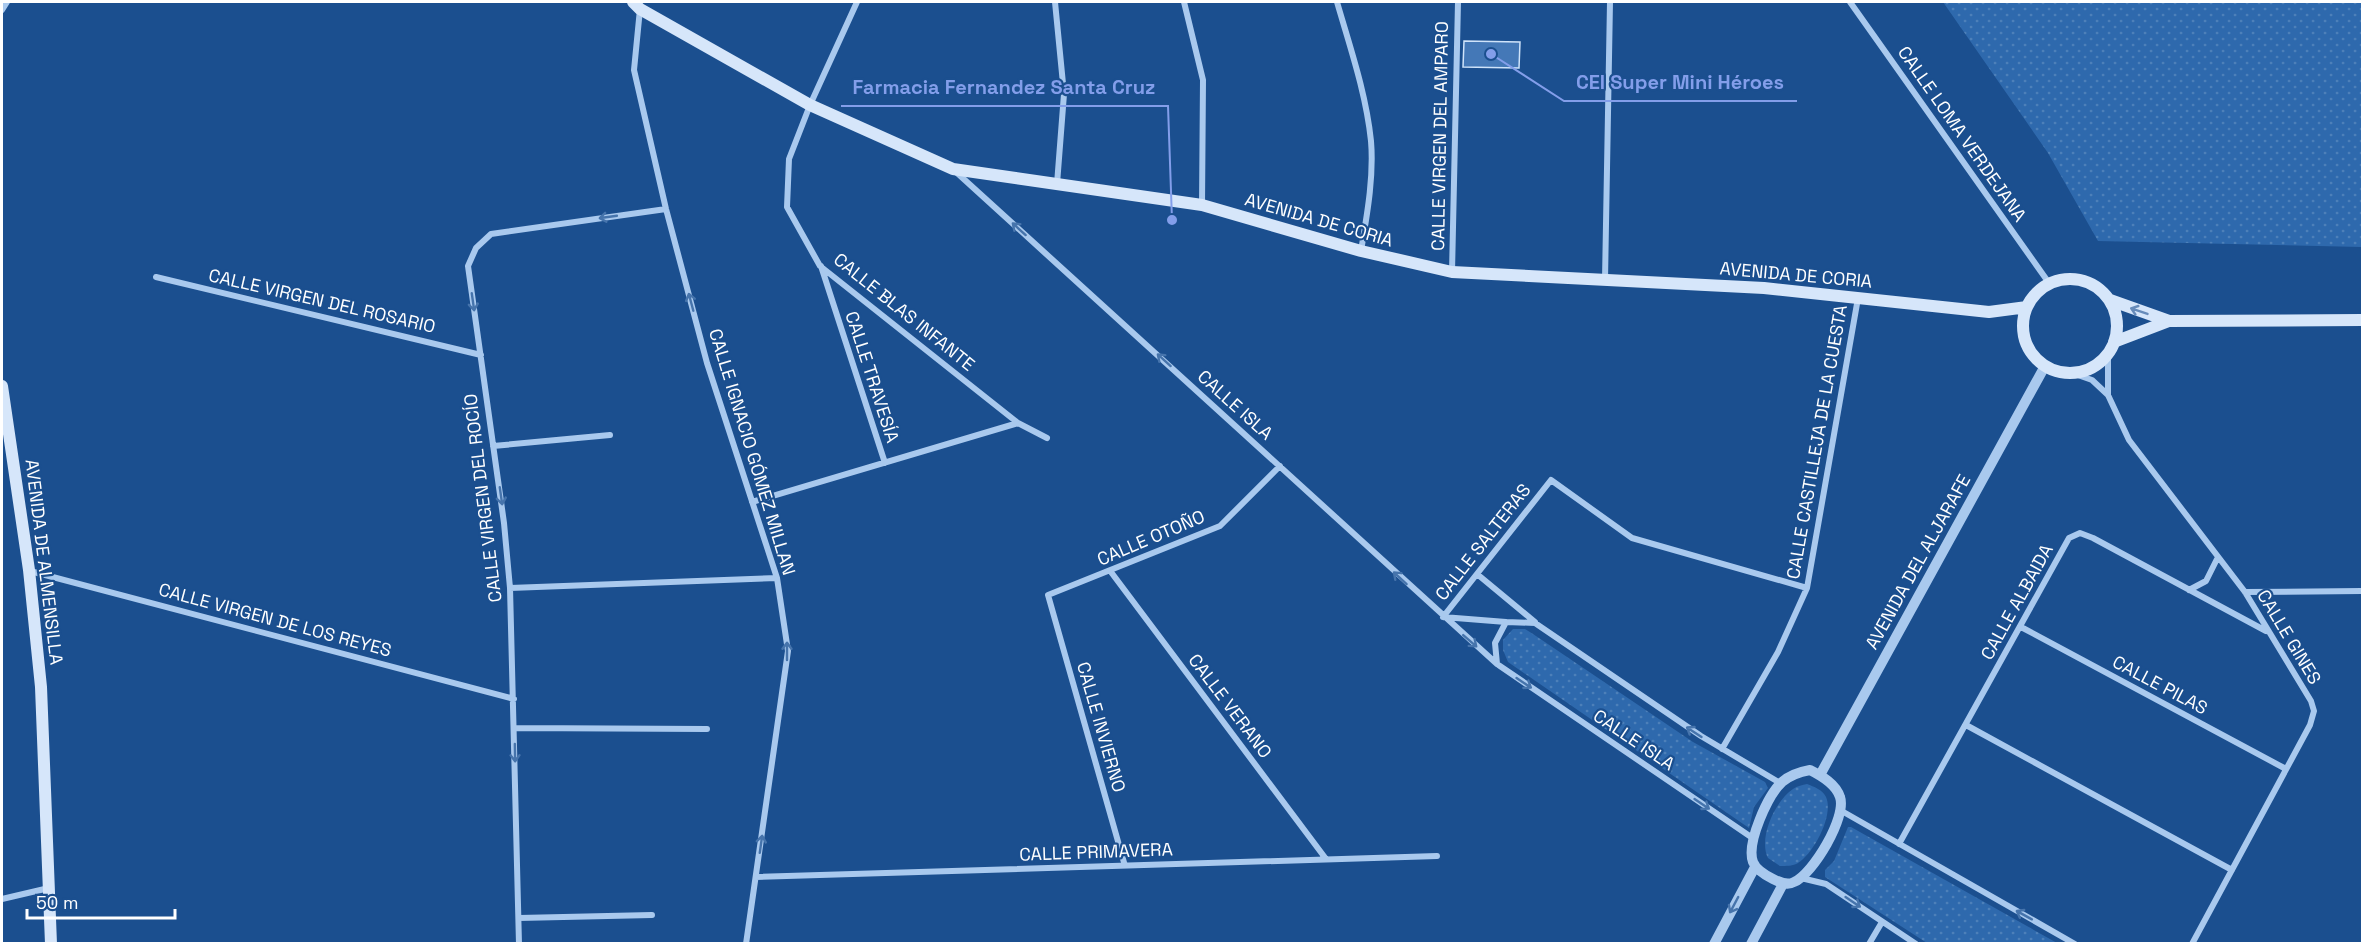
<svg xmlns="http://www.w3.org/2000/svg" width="2364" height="945" viewBox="0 0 2364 945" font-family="'Space Grotesk',sans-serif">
  <defs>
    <pattern id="grass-dots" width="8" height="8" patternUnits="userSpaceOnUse" patternTransform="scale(1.5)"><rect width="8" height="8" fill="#2e69ad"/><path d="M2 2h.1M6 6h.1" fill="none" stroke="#4d80b9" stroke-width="1.8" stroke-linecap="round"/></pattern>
  </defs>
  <rect width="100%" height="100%" fill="#1b4f8f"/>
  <!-- grass -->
  <path fill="url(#grass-dots)" d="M1943,2H2362V247L2098,241L2048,153Z
    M1513,629H1525L1533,634L1693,742L1765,782L1768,788L1754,807L1749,828L1508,662L1503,650V640Z
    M1807,784C1814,787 1822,789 1826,797C1834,815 1814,853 1798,863C1793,866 1786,866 1780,866L1768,858C1758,838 1775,801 1793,789C1797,786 1803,785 1807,784Z
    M1848,827H1851L2057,943H1927L1825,877V870L1834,861Z"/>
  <!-- building -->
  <path fill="#4478b7" stroke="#cfe3fa" stroke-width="1.5" d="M1464,41L1520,42L1519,68L1463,67Z"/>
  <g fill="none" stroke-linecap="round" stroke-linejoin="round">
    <!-- minor -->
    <path stroke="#a9c9ee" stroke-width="6" d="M857,2L810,105L789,159L787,207L820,266L1018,423
      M1055,2L1064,94L1057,184
      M1184,2L1203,80L1202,205
      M1337,2C1350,47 1366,93 1371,141C1374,177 1367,215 1361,251
      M1850,2L2049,283
      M640,9L634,70L666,209L707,363L777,578L788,651L746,944
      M2,10L7,2
      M956,172L1497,664
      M821,266L885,463
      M1452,272L1458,2
      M156,277L481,355
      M1605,280L1610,2
      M2108,353V395L2129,440L2245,592L2311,701L2314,711L2310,725L2192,944
      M2072,373L2092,380L2108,395
      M493,446L610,435
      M752,502L1018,423L1047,438
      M30,571L514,699
      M1111,572L1326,859
      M1477,574L1535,622
      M510,588L777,578
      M2189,590L2206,581L2218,557
      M2245,592L2362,591
      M1443,617L1551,480L1632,538L1807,588
      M1443,617L1506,622
      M2021,627L2286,769
      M1966,725L2232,870
      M514,728L707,729
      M1722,749L1778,652L1807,588L1858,298
      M1840,810L2075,944
      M1754,839L1497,664L1495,643L1506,622L1535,623L1701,736L1780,783
      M1899,844L2069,538L2080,533L2093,538L2266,631
      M1125,866L1048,595L1220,526L1280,466
      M756,877L1437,856
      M1801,878L1826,884L1916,944
      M2,899L49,888
      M519,918L652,915
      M519,944L510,588L504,523L468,266L476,248L491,234L666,209
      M1869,944L1882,922"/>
    <!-- tertiary -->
    <path stroke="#a9c9ee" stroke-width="10" d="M1810,770C1822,776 1836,784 1840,797C1847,817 1813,874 1794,882C1787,886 1779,882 1773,879C1765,875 1756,870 1753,862C1746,843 1768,795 1782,782C1790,775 1799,772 1810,770Z
      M1820,775L2045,366
      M1714,944L1755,867
      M1751,944L1783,884"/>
    <!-- secondary -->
    <path stroke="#d6e6fa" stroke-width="12" d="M633,2L640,9L810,105L953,169L1202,205L1361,251L1452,272L1764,288L1989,312L2027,307
      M2023 326a47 47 0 1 1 94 0a47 47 0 1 1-94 0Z
      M2110,300L2169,321L2362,320
      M2114,342L2169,321
      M2,386L29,570L41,687L51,944"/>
  </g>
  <!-- one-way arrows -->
  <defs><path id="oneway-shaft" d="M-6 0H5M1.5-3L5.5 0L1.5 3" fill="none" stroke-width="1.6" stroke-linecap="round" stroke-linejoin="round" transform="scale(1.5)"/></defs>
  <g stroke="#4674ac">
    <use href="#oneway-shaft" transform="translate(608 217) rotate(172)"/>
    <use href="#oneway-shaft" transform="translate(1019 229) rotate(-138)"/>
    <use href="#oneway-shaft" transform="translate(473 302) rotate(82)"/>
    <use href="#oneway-shaft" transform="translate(691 302) rotate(-105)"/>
    <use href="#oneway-shaft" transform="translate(1164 360) rotate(-138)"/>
    <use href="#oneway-shaft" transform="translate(501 496) rotate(82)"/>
    <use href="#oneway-shaft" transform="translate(1400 578) rotate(-137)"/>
    <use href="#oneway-shaft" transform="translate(1470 641) rotate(41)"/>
    <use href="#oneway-shaft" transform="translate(787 651) rotate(-90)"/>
    <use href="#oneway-shaft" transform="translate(1524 683) rotate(34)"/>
    <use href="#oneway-shaft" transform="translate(1694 732) rotate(-147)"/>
    <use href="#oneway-shaft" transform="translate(515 753) rotate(89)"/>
    <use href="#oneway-shaft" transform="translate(1702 804) rotate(34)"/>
    <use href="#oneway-shaft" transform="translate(761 844) rotate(-82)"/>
    <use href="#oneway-shaft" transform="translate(1853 902) rotate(34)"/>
    <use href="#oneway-shaft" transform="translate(1734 905) rotate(118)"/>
    <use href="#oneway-shaft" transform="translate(2024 915) rotate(-151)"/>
  </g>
  <use stroke="#668bba" href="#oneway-shaft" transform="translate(2139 311) rotate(-161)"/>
  <g text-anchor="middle" stroke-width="4.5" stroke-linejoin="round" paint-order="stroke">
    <!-- street labels -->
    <g font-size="18" fill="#fff" stroke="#1b4f8f">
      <text transform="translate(1962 134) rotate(55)" y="6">CALLE LOMA VERDEJANA</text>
      <text transform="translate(1440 136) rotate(-89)" y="6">CALLE VIRGEN DEL AMPARO</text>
      <text transform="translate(1319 220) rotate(16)" y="6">AVENIDA DE CORIA</text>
      <text transform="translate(1796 275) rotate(5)" y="6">AVENIDA DE CORIA</text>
      <text transform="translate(322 301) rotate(13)" y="6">CALLE VIRGEN DEL ROSARIO</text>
      <text transform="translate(904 312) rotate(39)" y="6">CALLE BLAS INFANTE</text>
      <text transform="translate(872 377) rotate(72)" y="6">CALLE TRAVESÍA</text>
      <text transform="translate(1235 405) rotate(42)" y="6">CALLE ISLA</text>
      <text transform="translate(1817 442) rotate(-80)" y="6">CALLE CASTILLEJA DE LA CUESTA</text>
      <text transform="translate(752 452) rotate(73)" y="6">CALLE IGNACIO GÓMEZ MILLAN</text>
      <text transform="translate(483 498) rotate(-97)" y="6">CALLE VIRGEN DEL ROCÍO</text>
      <text transform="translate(1151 538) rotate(-23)" y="6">CALLE OTOÑO</text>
      <text transform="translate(1483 542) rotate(-52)" y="6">CALLE SALTERAS</text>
      <text transform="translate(44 562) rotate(83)" y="6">AVENIDA DE ALMENSILLA</text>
      <text transform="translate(1918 562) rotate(-61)" y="6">AVENIDA DEL ALJARAFE</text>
      <text transform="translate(2017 602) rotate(-61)" y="6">CALLE ALBAIDA</text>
      <text transform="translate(275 620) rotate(15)" y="6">CALLE VIRGEN DE LOS REYES</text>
      <text transform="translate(2289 637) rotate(59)" y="6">CALLE GINES</text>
      <text transform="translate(2160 685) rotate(28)" y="6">CALLE PILAS</text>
      <text transform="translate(1230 706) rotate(53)" y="6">CALLE VERANO</text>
      <text transform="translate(1101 727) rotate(74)" y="6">CALLE INVIERNO</text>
      <text transform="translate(1634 740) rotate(34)" y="6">CALLE ISLA</text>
      <text transform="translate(1096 852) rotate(-2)" y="6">CALLE PRIMAVERA</text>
    </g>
  </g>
  <!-- callouts -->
  <path fill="none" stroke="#839eea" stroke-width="2" d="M1491 54L1564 101H1797M1172 220L1168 106H841"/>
  <g fill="#839eea" stroke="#1b4f8f" stroke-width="2">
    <circle cx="1491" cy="54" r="6"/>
    <circle cx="1172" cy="220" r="6"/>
  </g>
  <g font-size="20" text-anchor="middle" font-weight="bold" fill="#839eea" stroke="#1b4f8f" stroke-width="4.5" stroke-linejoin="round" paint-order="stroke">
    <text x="1680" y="89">CEI Super Mini Héroes</text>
    <text x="1004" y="94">Farmacia Fernandez Santa Cruz</text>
  </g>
  <!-- border -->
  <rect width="2364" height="945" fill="none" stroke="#ffffff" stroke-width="6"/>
  <!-- scale -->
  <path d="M27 909v9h148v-9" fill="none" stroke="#ffffff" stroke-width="3"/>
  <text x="36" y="909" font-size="18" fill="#ffffff" stroke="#1b4f8f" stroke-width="4.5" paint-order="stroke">50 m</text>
</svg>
